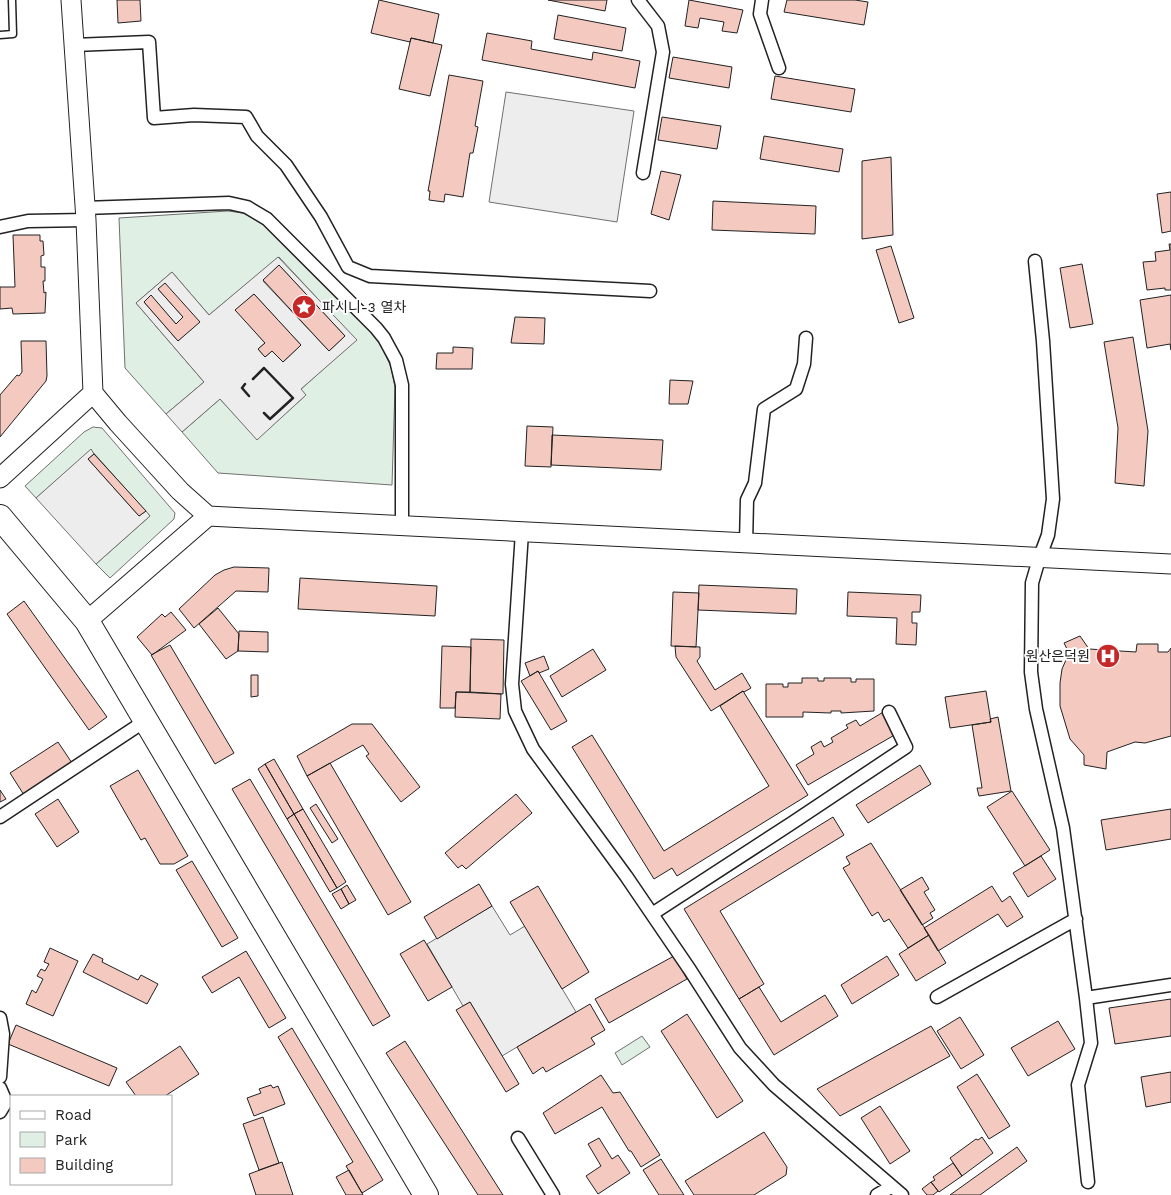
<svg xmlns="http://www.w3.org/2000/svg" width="1171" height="1195" viewBox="0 0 1171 1195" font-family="'Work Sans','Noto Sans KR',sans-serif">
  <rect width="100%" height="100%" fill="#fff"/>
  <!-- green -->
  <path fill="#e0efe3" stroke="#6f6f6f" d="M228,211L243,213L264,224L378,339L391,367L395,387L392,485L218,473L182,432L220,399L257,439L306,395L300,390L356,340L279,257L209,315L172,272L136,303L204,382L166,414L125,368L119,218Z
    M93,427L102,428L175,513L174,519L110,578L96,564L150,516L91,450L36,498L25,486L84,432Z
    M642,1036L650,1047L622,1065L615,1053Z"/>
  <!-- parking -->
  <path fill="#ededed" stroke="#6f6f6f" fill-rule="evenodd" d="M506,92L634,111L617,222L489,202Z
    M278,257L357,340L301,389L306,395L257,440L220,399L182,432L166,414L204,382L136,303L172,272L209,315ZM279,265L345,336L329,351L263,281ZM158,289L199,322L178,341L144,302L151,296L176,324L183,317ZM254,294L301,345L283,362L272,351L265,357L258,349L265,343L236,310Z
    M91,449L94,454L88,459L139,516L146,511L150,516L96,564L36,498Z
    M492,906L510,935L525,926L576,1012L502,1056L470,1002L463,1006L427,944Z"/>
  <!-- building -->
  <path fill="#f3c9c0" stroke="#222" d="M117,0H140L141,21L118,23Z
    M379,0L439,14L433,43L411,38L410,42L371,33Z
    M548,0H607L605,11Z
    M689,0L743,10L737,33L722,31L724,22L700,18L698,28L685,26Z
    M787,0H855L868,2L864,25L784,12Z
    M558,15L626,28L622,51L554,39Z
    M487,33L532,41L531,49L592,60L593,52L640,61L635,88L482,60Z
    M411,38L442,45L430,96L399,89Z
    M673,57L732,67L729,88L669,78Z
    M449,75L483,81L475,126L478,127L473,153H470L463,197L445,194L444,202L429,200L430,191H428Z
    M775,76L855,89L851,112L771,99Z
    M662,117L721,126L717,149L658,140Z
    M764,136L843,149L839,172L760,159Z
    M891,157L893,235L862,239V161Z
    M661,171L681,175L669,220L651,214Z
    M1171,192V231L1162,233L1157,194Z
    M713,201L816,206L815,234L712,230Z
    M13,235H40V241H43L44,255L41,256V267H45V281H43L44,293L46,292L45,313L13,314L12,308L0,309V287H15Z
    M1169,244H1171V290H1165V288L1147,290L1143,262L1156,261L1155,252L1170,250Z
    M891,246L914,318L899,323L876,250Z
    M1082,264L1093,324L1070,328L1060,268Z
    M279,265L345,336L329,351L263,280Z
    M165,283L200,322L178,341L144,302L151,295L176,324L183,317L158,289Z
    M254,294L301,345L283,362L272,351L265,357L258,349L265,343L235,310Z
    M1171,295V350L1170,344L1147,348L1140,300Z
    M515,317L545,318L544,344L511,343Z
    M1133,337L1148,431L1144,486L1115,483L1118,428L1104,342Z
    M21,341H46L47,376L46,381L0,437V395L17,375L19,376L22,372Z
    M453,347L473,348L472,369H436L437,353H453Z
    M670,380L693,381L688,404H669Z
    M527,426L553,427L551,467L525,466Z
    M552,435L663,440L661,470L551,465Z
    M94,454L146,511L139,516L88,459Z
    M234,567L269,568L268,592L236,591L194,628L179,609L215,575L224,570Z
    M300,578L437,586L435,616L298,609Z
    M699,585L797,589L796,614L698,610Z
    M673,592L699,593L696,647L671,646Z
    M848,592L921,595L920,612H912V623H917L916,645L896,644L897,618L847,616Z
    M24,601L107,717L89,730L7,614Z
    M218,608L239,634L238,651L226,659L199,624Z
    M171,612L186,630L152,655L137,637L162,614L165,617Z
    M239,631L268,632V652L238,651Z
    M1080,636L1089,649L1136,652L1137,644H1158V652H1168L1171,648V736L1145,743L1135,742L1107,752L1106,769L1084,765V755L1070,739L1060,706V683L1062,669L1069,653L1064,643Z
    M471,639L504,640L503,694L470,692Z
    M170,645L234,753L215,764L151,655Z
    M442,646L471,647L470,692H456L455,708H440Z
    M675,646L700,647V657L697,661L715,690L742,673L751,688L744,692L743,691L711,711L676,657Z
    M593,649L606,670L562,697L550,676Z
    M544,656L549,669L539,673L538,671L530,676L525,663Z
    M538,671L567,721L551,730L521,681Z
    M251,675H258V696L251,697Z
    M802,678H818V681H824V678H851V682H856V679H874V711L841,713V711H831V713L803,712V717H766V684H783V687H788V683H802Z
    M743,691L808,795L677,876L672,868L654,879L572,747L592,735L664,851L769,786L720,706Z
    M986,691L991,722L950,728L945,697Z
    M456,692L501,694L500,719L455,717Z
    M885,711L898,733L808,785L796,765L814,754L811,747L821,741L824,747L833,742L831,738L848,728L846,725L856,720L860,726Z
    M998,717L1011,791L979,796L977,788H982L972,725L991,722L990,719Z
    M352,724H372L420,787L401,802L366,756L369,754L363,745L307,776L297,756Z
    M58,742L72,763L24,795L10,773Z
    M274,759L303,809L294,814L265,764Z
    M330,763L411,902L388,915L307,776Z
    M265,764L294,814L287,819L258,769Z
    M920,765L931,784L868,823L856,805Z
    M138,770L188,856L174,864H160L145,838L141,840L110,786Z
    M250,779L390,1016L373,1026L232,789Z
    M0,790L6,799L0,802Z
    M1012,791L1050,850L1025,866L987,807Z
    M516,794L532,813L466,869L462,865L458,868L445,853Z
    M58,799L79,832L57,847L35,814Z
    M316,804L338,839L332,843L310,808Z
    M303,809L346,882L337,888L294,814Z
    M1171,809V839L1106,850L1101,820Z
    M294,814L337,888L330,892L287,819Z
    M833,817L844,835L720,911L764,984L739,999L684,909Z
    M871,843L929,935L908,948L889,919L884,922L878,912L872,916L843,868L850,864L846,857Z
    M1041,856L1056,879L1028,897L1013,873Z
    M192,861L238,938L222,947L176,870Z
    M922,877L929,889L924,892L935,910L930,913L933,918L922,925L900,890Z
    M479,884L492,906L437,939L424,917Z
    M347,885L356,900L349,904L341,889Z
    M538,886L589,972L562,989L510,902Z
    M992,886L1002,902L1010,896L1023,917L1007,927L998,914L938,951L924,928Z
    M341,889L349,904L341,909L332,894Z
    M929,935L946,963L916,981L899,954Z
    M424,940L452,987L428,1001L400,954Z
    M50,948L78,961L53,1016L26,1004L32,990L36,993L43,979L37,976L41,969L45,971L49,964L44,962Z
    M246,951L286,1018L269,1028L239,977L212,993L202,977Z
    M93,954L103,959L102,962L138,980L141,975L158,984L147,1004L83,972Z
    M674,956L687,979L609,1023L595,999Z
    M887,956L899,975L852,1004L841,985Z
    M759,987L781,1022L825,995L838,1016L774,1055L739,999Z
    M1171,999V1036L1115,1044L1109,1008Z
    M470,1002L519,1084L506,1092L456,1010Z
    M590,1004L605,1030L591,1038L595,1044L546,1072L543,1067L533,1074L517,1047Z
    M687,1014L743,1101L717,1118L661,1031Z
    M960,1017L984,1055L961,1069L937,1031Z
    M1058,1021L1075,1049L1028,1076L1011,1048Z
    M16,1025L117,1068L109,1086L8,1044Z
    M931,1026L950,1056L840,1116L817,1089Z
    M292,1028L383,1180L362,1193L346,1166L353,1162L278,1037Z
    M405,1041L503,1195H478L386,1053Z
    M180,1046L199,1074L165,1096H136L126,1082Z
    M1171,1072V1102L1146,1107L1141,1077Z
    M977,1074L1010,1126L989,1139L957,1087Z
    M601,1075L613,1093L620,1092L660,1155L641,1167L631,1151H629L602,1107L555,1134L543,1113Z
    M271,1085L273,1088L278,1086L285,1104L254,1116L247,1098L261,1093L259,1089Z
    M880,1106L910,1151L890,1164L861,1118Z
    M263,1117L279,1163L259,1170L243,1124Z
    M764,1132L787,1167L786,1175L754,1195H694L685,1181Z
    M982,1137L993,1153L962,1176L950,1158L976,1139L978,1140Z
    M599,1138L612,1159L618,1155L630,1173L598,1194L586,1176L601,1166L588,1144Z
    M1017,1147L1027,1161L980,1195H950Z
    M661,1159L684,1195H659L643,1170Z
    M282,1162L293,1195H256L249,1174Z
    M953,1163L962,1176L939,1192L931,1182L935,1180L933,1177Z
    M349,1170L362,1193L363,1195H346L336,1177Z
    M931,1182L938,1191L933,1195H927L922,1189Z"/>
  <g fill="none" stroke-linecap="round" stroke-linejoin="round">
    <!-- lane casing -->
    <g stroke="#222" stroke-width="9">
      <path id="lane" d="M0,35L13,34L12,0"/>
    </g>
    <!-- street casing -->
    <g stroke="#222" stroke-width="15">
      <path id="street" d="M638,0L658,26L663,52L643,173
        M762,0L760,14L779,68
        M74,45L149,42L154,118L194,115L246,117L257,136L286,165L321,217L348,267L370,276L650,291
        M84,208L229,203L247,207L267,219L376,328L384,338L396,360L402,385V527
        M0,227L28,221L86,220
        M1035,261L1043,341L1053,499L1048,535L1039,559L1032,583L1031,672L1036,709L1063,828L1086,998L1091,1043L1078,1085L1088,1182
        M522,532L512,684L515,711L533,749L626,876L690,970L740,1048L774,1085L902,1195
        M746,544L747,500L755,483L764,409L796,389L804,364L806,338
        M0,817L145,721
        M652,914L792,823L906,747L889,712
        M937,997L1076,919
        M1086,998L1171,985
        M0,1018L3,1034L0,1077
        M0,1088L6,1102L0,1112
        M518,1138L553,1195
        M877,1195L891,1187"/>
    </g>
    <!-- secondary casing -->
    <g stroke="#222" stroke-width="21">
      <path id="secondary" d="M71,0L86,220L93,393L118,423L180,491L208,516L1171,564
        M0,478L93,393
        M87,621L208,516"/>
    </g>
    <!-- highway casing -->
    <g stroke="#222" stroke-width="26">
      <path id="highway" d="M0,517L87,621L426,1195"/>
    </g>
    <!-- lane -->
    <use href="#lane" stroke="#fff" stroke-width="6"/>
    <!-- street -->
    <use href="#street" stroke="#fff" stroke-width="12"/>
    <!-- secondary -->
    <use href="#secondary" stroke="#fff" stroke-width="19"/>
    <!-- highway -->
    <use href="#highway" stroke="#fff" stroke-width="24"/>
    <!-- wall -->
    <path stroke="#222" stroke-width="2.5" d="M253,379L264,368L293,398L270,419L264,413
      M245,384L242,388L249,396"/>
  </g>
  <!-- icons -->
  <defs>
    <g id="sight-disc" transform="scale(1.25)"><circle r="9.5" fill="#c62828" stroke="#fff"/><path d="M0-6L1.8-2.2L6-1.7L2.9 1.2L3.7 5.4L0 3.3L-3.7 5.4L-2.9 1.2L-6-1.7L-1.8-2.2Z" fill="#fff"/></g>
    <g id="hospital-disc" transform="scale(1.25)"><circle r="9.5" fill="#c62828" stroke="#fff"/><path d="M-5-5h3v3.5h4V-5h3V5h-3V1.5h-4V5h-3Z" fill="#fff"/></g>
  </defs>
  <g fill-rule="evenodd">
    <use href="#sight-disc" x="304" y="307"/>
    <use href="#hospital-disc" x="1108" y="656"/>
  </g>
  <g text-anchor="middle" stroke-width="4" stroke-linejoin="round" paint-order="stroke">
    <!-- poi labels -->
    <g font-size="14" fill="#222" stroke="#fff" text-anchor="start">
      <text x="322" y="312">파시니-3 열차</text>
      <text x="1090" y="661" text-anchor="end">원산은덕원</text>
    </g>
  </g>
  <!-- legend -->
  <rect x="10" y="1095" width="162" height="90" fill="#ffffff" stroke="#a7a7a7"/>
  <rect x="20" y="1111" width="25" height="8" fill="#ffffff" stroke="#a7a7a7"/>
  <text x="55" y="1120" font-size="15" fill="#222222">Road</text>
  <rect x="20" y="1132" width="25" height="15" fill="#e0efe3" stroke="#a7a7a7"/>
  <text x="55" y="1145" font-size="15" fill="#222222">Park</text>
  <rect x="20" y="1158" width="25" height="15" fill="#f3c9c0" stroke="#a7a7a7"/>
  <text x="55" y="1170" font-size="15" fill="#222222">Building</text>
</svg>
